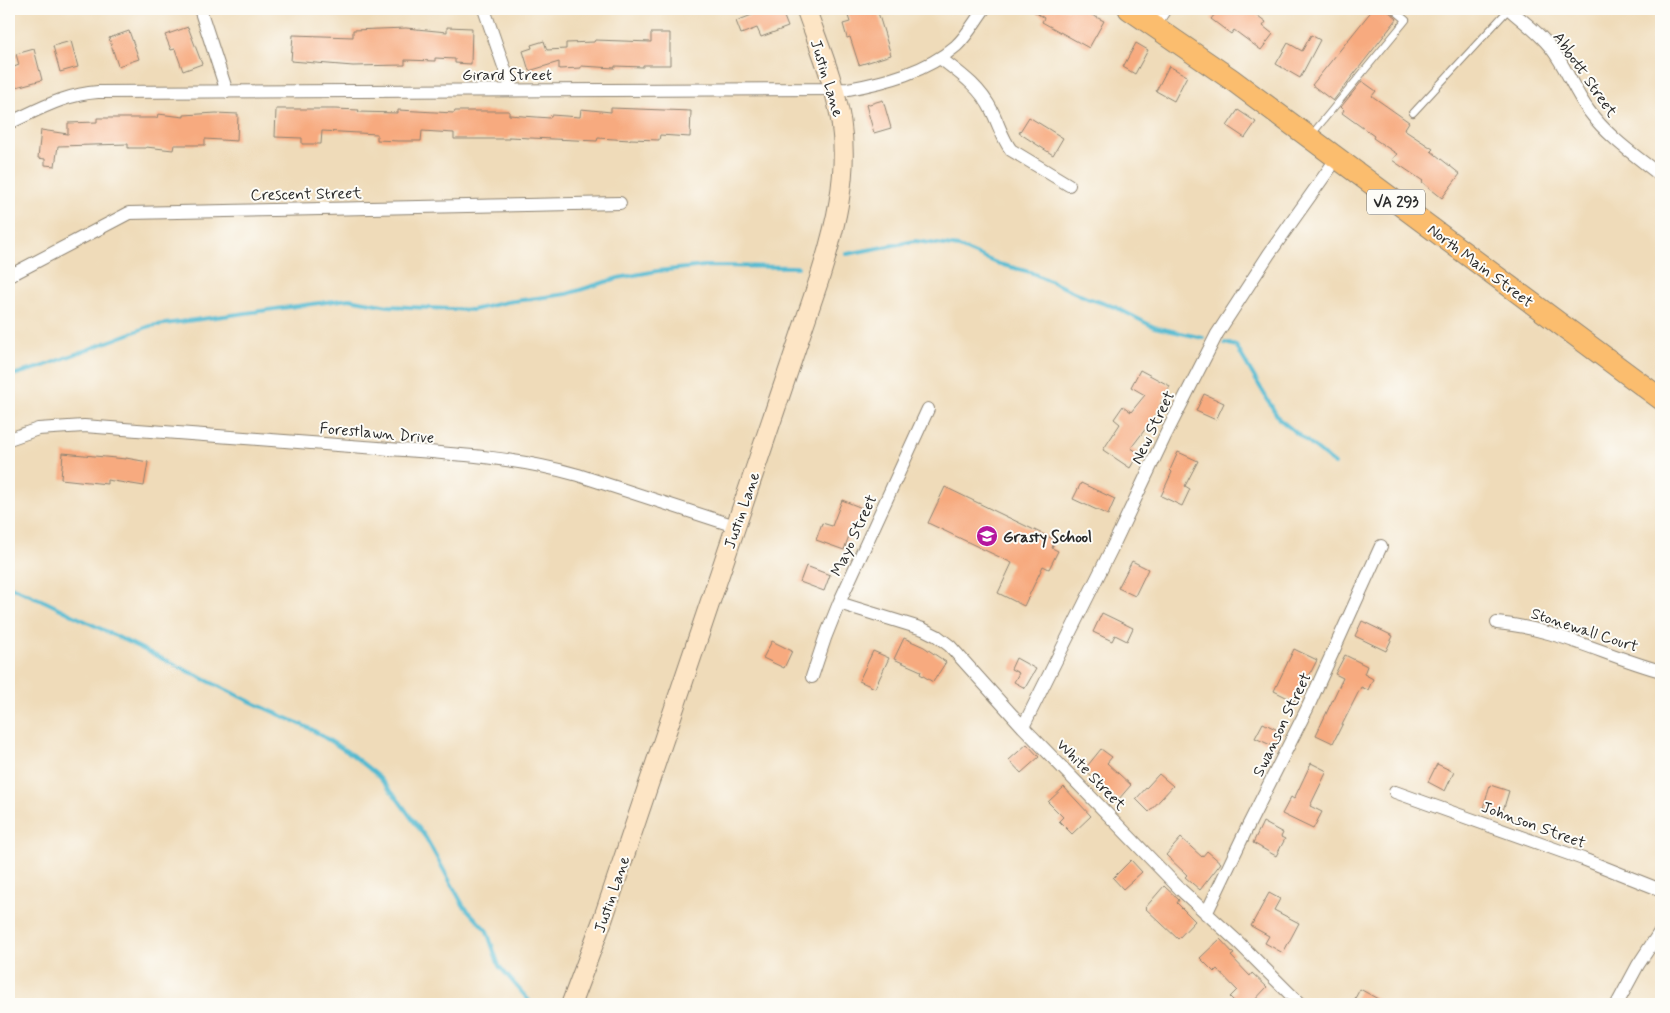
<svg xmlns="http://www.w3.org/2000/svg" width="1670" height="1013" viewBox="0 0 1670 1013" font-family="Mynerve,sans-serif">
  <rect width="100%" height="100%" fill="#fdfcf7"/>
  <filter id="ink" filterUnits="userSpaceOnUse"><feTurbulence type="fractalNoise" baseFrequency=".02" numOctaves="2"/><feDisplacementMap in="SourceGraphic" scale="10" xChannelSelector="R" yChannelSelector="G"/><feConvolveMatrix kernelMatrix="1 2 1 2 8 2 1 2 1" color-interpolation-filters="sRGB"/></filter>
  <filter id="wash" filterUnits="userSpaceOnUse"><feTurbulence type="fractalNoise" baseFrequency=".0096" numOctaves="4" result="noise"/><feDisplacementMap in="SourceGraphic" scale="20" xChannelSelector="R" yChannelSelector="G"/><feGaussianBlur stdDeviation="1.12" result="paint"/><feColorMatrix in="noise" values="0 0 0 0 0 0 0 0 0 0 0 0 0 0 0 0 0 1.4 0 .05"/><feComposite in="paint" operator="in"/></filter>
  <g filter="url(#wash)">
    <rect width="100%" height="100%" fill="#efdbb9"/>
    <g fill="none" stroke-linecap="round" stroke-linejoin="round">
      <!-- stream -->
      <path stroke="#52b9d0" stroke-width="4" d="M847,254L915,241L959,247L999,264L1030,272L1087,298L1115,307L1154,327L1203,338
        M1225,343L1236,346L1279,419L1335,464
        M9,376L41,367L150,326L349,299L388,306L472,310L507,302L567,294L618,278L657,271L705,266L798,267
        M9,586L46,602L247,700L311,729L351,754L376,774L396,797L426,838L463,905L487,931L499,966L532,1004"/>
    </g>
    <g id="blocks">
      <!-- building -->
      <path fill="#f7aa7f" d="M768,9H781L788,27L761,37L757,28L741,34L736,21Z
        M860,9H877L891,55L859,65L850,37L847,38L843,24L850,22L847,13Z
        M1030,9H1080L1104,21L1089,48L1042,22L1044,18Z
        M1219,9H1249L1266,22L1263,26L1273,34L1261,50L1234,30L1231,34L1211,19Z
        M1373,9H1386L1397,19L1333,101L1312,85Z
        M188,27L202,64L183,71L175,49L171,50L165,35Z
        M447,27L472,28L471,64L455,63V59L435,58V61L405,60V65L353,66L291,61L293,35L353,37V30L406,28L447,32Z
        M129,31L139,59L118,66L109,38Z
        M651,33H670V65H643V67L615,66V68L581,66V68L559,69V62L529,71L523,51L532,48L531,45L544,41L547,50L566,49V43L594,42L595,40L651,42Z
        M1311,35L1320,40L1300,78L1276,64L1288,43L1302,51Z
        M71,41L78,67L60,72L53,46Z
        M1136,43L1148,50L1135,74L1123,67Z
        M34,49L42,80L9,89V69L19,65L16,54Z
        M1169,66L1187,76L1174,101L1156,91Z
        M1362,81L1376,91L1372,96L1409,122L1404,130L1433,149L1431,151L1460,174L1442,198L1422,182L1423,181L1392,160L1397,154L1373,138L1374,136L1342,113L1344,110L1341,107Z
        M883,100L891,128L874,133L866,105Z
        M611,108L691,111L690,137L660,135L659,140L630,139V140L598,138L597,141L509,137V139H454V133L422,131L421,141H398L377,140V134L322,131L321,144H302V138L275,137L276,109H335L359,110L358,112L398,113V110L454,113L455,111H509V115L550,118L551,115L580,117L581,109L611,112Z
        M1238,110L1256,122L1245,138L1227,126Z
        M216,113L238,114L237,141L205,139V145H174L173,150L146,147V148H128V144L58,146L55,166L45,165V159L38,158L41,130L68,134V123L97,122V118H157L158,114L184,117V115Z
        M1029,117L1063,138L1053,155L1019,133Z
        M1140,370L1170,386L1153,419L1131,448L1139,453L1130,468L1103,450L1120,424L1114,419L1123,406L1131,412L1145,395L1131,387Z
        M1204,394L1224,403L1216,420L1196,411Z
        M1178,452L1198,461L1185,486L1190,489L1182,506L1161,496L1172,472L1170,470Z
        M63,453L126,459V458L148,462L144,486L107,480V484L61,479Z
        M1081,483L1115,499L1108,515L1073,499Z
        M945,487L1055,540L1052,548L1058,551L1049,569L1043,566L1024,606L998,593L1012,563L928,523Z
        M842,500L862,508L854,528L852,527L844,550L816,540L822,523L832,526Z
        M1132,561L1148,569L1135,596L1118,588Z
        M806,566L830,575L824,591L800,582Z
        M1102,613L1133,628L1127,641L1115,635L1112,641L1093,632Z
        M1362,621L1393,636L1386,651L1355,636Z
        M904,638L924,647L946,662L933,682L920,674L921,671L894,659Z
        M772,641L792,651L784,668L763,658Z
        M1294,649L1317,660L1309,676L1307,675L1294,701L1274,691Z
        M873,651L889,658L875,688L859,681Z
        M1345,655L1367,666L1364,674L1373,679L1368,690L1361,687L1333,743L1316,735L1343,678L1335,674Z
        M1016,658L1036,669L1025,688L1014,682L1019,673L1011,669Z
        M1263,723L1282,732L1275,747L1255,738Z
        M1027,744L1039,757L1021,773L1009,760Z
        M1101,749L1112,757L1107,763L1131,785L1118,800L1084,770Z
        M1311,763L1327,771L1310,806L1322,812L1313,829L1282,814L1291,797L1294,799Z
        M1437,764L1454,772L1445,791L1428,782Z
        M1159,774L1173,786L1149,812L1136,799Z
        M1490,785L1509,791L1502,814L1483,808Z
        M1064,787L1091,816L1072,834L1059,821L1063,817L1048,802Z
        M1263,822L1283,833L1281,837L1285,839L1276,856L1253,843Z
        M1181,838L1202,857L1207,851L1221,863L1200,890L1185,877L1187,875L1166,855Z
        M1131,860L1142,872L1123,889L1113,878Z
        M1164,886L1179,900L1177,903L1195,921L1178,939L1145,908Z
        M1269,893L1280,899L1274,910L1299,923L1283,953L1265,943L1269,936L1251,926Z
        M1220,939L1234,954L1231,956L1250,976L1252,973L1267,987L1251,1004H1237L1230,997L1237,990L1217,969L1214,972L1200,958Z
        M1360,989L1387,1004H1352Z"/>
    </g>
  </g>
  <g filter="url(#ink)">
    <use href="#blocks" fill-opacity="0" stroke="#8d8372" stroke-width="1"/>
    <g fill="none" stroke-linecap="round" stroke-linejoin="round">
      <!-- lane casing -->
      <g stroke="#8d8372" stroke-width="8">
        <path id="lane" d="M1413,113L1509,9
          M1312,134L1406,20L1394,10L1395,9"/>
      </g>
      <!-- street casing -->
      <g stroke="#8d8372" stroke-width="14">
        <path id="street" d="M200,9L227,92
          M484,9L512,90
          M1509,9C1526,24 1546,38 1558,58C1569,75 1577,95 1589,111C1608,137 1636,156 1661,176
          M1154,26L1165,9
          M940,58C961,74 980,87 992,111C999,125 1002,138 1011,150L1069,185
          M9,123C38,110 65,94 98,92L848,89C886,82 926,72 956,46C967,36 975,21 984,9
          M9,276L129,213L620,203
          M9,439L38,429L84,426C177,433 271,440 364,447C435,453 510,455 578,475L735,526
          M839,603L923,629L937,636L950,646L1023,727L1181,890L1238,942L1300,1004
          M1497,623C1555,628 1606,656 1661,671
          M812,677L825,638L839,603L928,409
          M1023,727L1112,548L1166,434L1217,334L1269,254L1337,158
          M1395,792L1583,859L1661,890
          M1206,914L1247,828L1307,709L1381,546
          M1617,1004L1638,965L1661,930"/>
      </g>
      <!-- secondary casing -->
      <g stroke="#8d8372" stroke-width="21">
        <path id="secondary" d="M571,1004L603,919L819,280C835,229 849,175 841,122C835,83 819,46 806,9"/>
      </g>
      <!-- primary casing -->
      <g stroke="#8d8372" stroke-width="23">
        <path id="primary" d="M1129,9L1231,79L1661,399"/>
      </g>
      <!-- lane -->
      <use href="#lane" stroke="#fff" stroke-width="6"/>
      <!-- street -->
      <use href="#street" stroke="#fff" stroke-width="12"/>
      <!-- secondary -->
      <use href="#secondary" stroke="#fde5c5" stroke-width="19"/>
      <!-- primary -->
      <use href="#primary" stroke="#fbbd6e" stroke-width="21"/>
    </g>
  </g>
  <!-- icons -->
  <defs>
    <g id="school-disc" transform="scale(1.125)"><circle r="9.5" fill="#b5179e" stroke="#fdfcf7"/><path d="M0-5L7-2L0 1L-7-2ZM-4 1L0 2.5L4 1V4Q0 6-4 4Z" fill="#fff"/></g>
  </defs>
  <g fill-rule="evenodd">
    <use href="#school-disc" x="987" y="536"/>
  </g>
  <g text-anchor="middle" stroke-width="4" stroke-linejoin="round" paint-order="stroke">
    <!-- shield labels -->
    <rect fill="#fdfcf7" stroke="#6a6a68" stroke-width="1" x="1367" y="189.5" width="58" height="25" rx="4"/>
    <g font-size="15" font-weight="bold" fill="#2b2b2b">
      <text x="1396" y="207">VA 293</text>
    </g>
    <!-- street labels -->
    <g font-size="16" fill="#2b2b2b" stroke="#fdfcf7">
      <text x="507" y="80">Girard Street</text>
      <text transform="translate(1586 74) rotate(55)" y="6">Abbott Street</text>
      <text transform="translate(828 78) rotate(73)" y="6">Justin Lane</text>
      <text transform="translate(306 193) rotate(-1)" y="6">Crescent Street</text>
      <text transform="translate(1481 265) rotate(37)" y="6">North Main Street</text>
      <text transform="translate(1152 427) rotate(-64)" y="6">New Street</text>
      <text transform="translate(377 432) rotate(5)" y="6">Forestlawn Drive</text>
      <text transform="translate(741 510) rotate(-71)" y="6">Justin Lane</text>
      <text transform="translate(853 535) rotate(-65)" y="6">Mayo Street</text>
      <text transform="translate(1585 629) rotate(18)" y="6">Stonewall Court</text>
      <text transform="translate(1281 724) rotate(-64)" y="6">Swanson Street</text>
      <text transform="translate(1092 774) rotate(46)" y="6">White Street</text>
      <text transform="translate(1534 824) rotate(20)" y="6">Johnson Street</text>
      <text transform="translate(611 894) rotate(-71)" y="6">Justin Lane</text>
    </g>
    <!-- poi labels -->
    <g font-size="16" font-weight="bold" fill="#2b2b2b" stroke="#fdfcf7" text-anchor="start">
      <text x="1003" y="542">Grasty School</text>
    </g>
  </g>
  <!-- margin -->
  <rect width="1670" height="1013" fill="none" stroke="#fdfcf7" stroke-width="30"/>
</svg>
